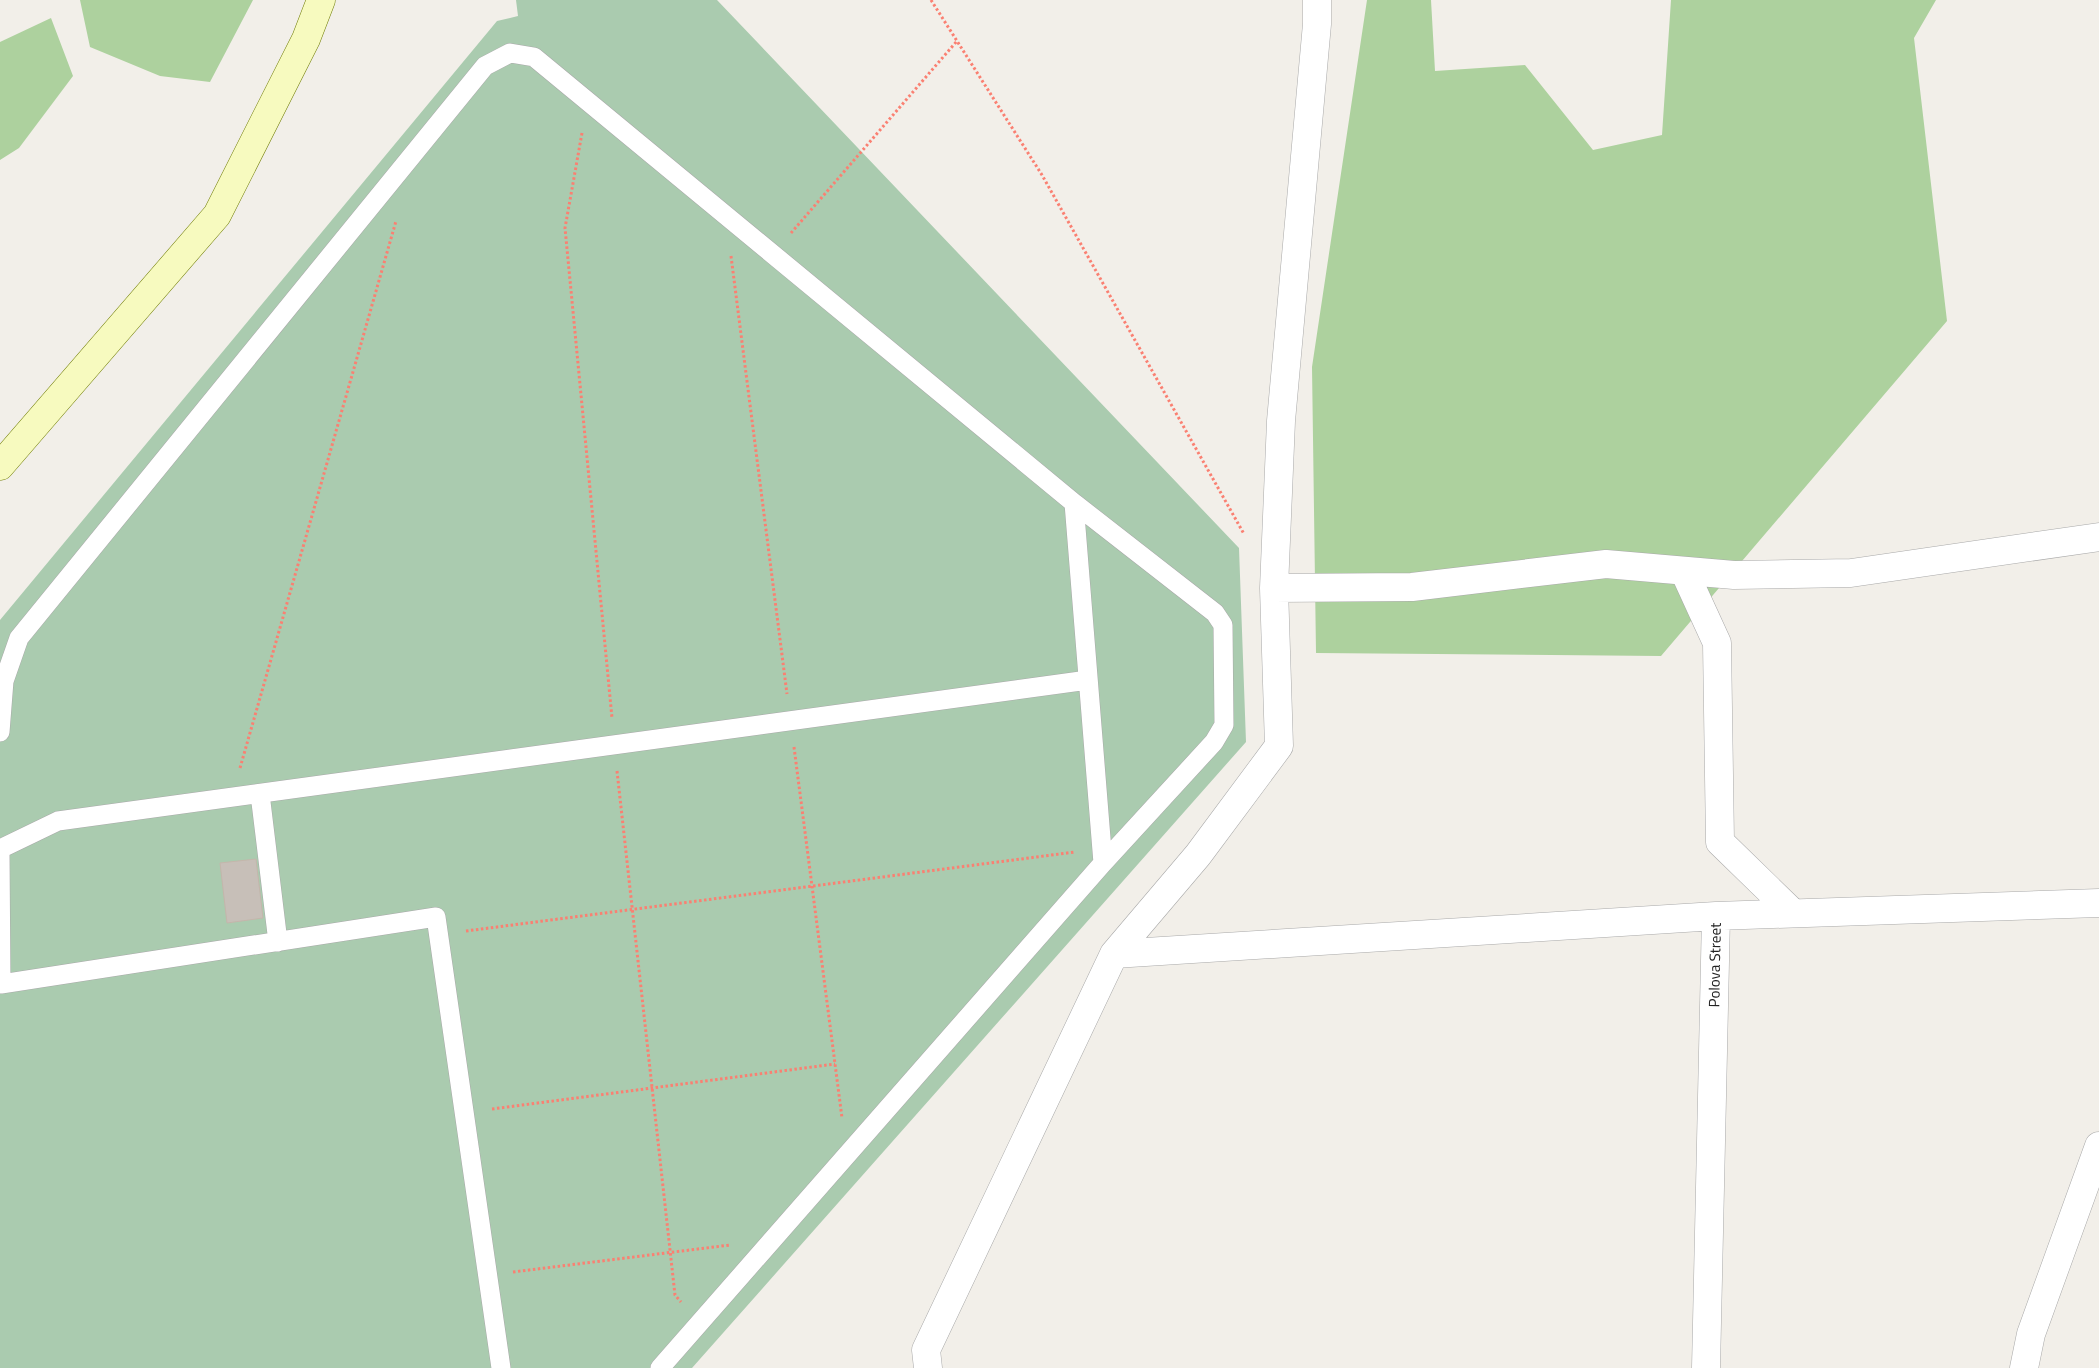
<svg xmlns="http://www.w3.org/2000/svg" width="2099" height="1368" viewBox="0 0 2099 1368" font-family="'Titillium Web',sans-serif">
  <rect width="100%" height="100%" fill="#f2efe9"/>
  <!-- forest -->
  <path fill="#add19e" d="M80,0H253L210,82L160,76L90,47Z
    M1367,0H1431L1435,71L1525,65L1593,150L1662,135L1671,0H1936L1914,38L1947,321L1661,656L1316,653L1312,367Z
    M51,18L73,76L19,148L0,160V42Z"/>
  <!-- cemetery -->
  <path fill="#aacbaf" d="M516,0H717L1239,548L1246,742L692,1368H0V620L497,21L518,16Z"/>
  <!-- building -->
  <path fill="#c7bfb8" stroke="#c4b6ab" d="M256,859L263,918L227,923L220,863Z"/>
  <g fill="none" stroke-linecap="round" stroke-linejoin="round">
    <!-- lane casing -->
    <g stroke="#a9a9a9" stroke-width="20">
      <path id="lane" d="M1074,503L1215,613L1223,625L1224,725L1214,742L1103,863
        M0,732L4,681L19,638L485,66L510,53L534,57L1074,503L1103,863L660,1368
        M260,794L278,942
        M0,849L58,821L1088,680
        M0,851L1,984L436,917L501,1368"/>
    </g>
    <!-- street casing -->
    <g stroke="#a9a9a9" stroke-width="29">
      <path id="street" d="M1684,571L1717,643L1720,842L1793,913
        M1274,588L1412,587L1606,564L1734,575L1851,573L2099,537
        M1114,954L1716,916
        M928,1368L926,1350L1114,954L1198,855L1279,746L1274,588L1281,421L1317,24V0
        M1706,1368L1716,916L2099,903
        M2024,1368L2031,1334L2099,1146"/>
    </g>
    <!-- secondary casing -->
    <g stroke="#707d05" stroke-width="29">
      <path id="secondary" d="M0,466L217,215L306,39L321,0"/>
    </g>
    <!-- path -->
    <path stroke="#fa8072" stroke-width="3" stroke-dasharray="2.5 2.5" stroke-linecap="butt" d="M931,0L1042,175L1244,534
      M582,133L565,228L612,718
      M791,233L957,41
      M731,256L787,694
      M794,747L842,1118
      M240,768L396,221
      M617,771L675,1295L681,1302
      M466,931L1075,852
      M492,1109L835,1064
      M513,1272L730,1245"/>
    <!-- lane -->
    <use href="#lane" stroke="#fff" stroke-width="19"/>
    <!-- street -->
    <use href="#street" stroke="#fff" stroke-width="28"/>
    <!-- secondary -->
    <use href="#secondary" stroke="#f7fabf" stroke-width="28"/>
  </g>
  <g text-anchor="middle" stroke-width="4" stroke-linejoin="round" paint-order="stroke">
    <!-- street labels -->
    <g font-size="15" fill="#222" stroke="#fff">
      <text transform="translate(1715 965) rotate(-89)" y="5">Polova Street</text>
    </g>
  </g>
</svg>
